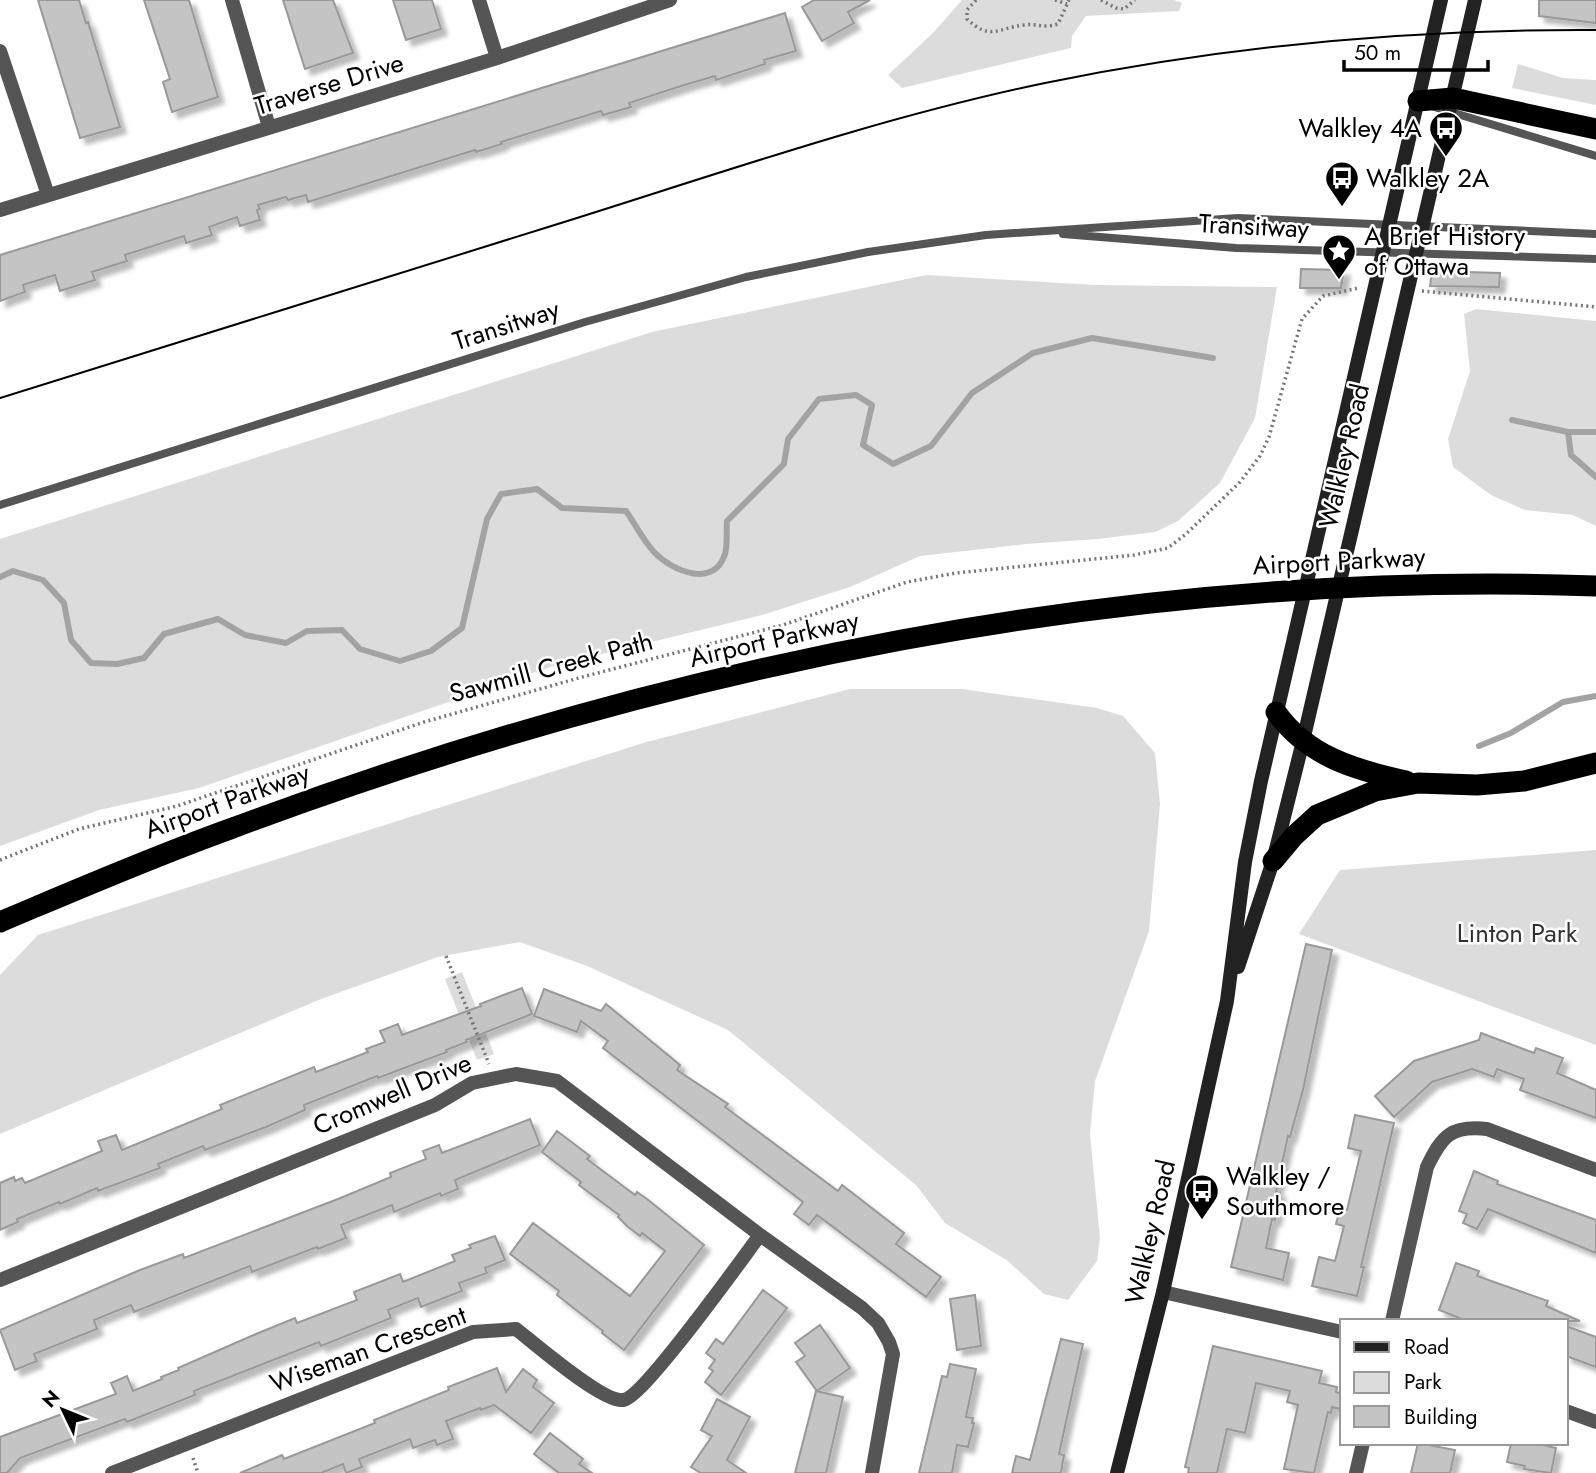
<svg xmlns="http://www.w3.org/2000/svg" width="1596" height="1473" viewBox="0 0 1596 1473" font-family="Jost,sans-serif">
  <defs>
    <filter id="shadow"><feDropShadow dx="6" dy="6" stdDeviation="2" flood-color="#0004"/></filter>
  </defs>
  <rect width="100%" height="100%" fill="#fff"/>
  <!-- green -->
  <path fill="#dcdcdc" d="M962,0H1174L1182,3L1179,11L1086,16L1072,36L1071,48L902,88L888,75L933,33Z
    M1518,64L1563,78L1596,80V105L1512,88Z
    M926,275L1095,285L1277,287L1255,418L1220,483L1178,521L1155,532L1098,539L1026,544L920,556L850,587L762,615L553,666L199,788L99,810L0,846V539L652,332Z
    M1476,309L1596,321V526L1573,515L1525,510L1491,495L1453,467L1448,439L1470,371L1464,314Z
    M850,689H962L1097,708L1123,716L1155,753L1160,804L1149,931L1095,1081L1090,1134L1100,1238L1097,1261L1068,1300L1044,1294L1008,1261L945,1223L916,1185L728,1030L587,966L520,942L438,957L321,999L0,1134V975L38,935L643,743Z
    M1596,850V1045L1299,934L1340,870Z
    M462,972L494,1054L477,1060L445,979Z"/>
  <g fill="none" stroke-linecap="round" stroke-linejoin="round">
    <!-- stream -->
    <path stroke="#a3a3a3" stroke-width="6" d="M1512,420L1568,432H1596
      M1568,432L1571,455L1596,477
      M0,577L13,571L43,580L64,603L71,640L91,663L117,664L144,658L164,634L218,619L245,635L286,643L307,631L342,630L360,649L400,661L431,651L462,628L487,519L501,494L537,489L562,508L626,511C635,524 643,540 654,552C672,571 714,589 725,554C728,544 726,531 727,521L784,464L788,439L819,399L856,395L872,405L863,445L893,464L931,446L972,393L1033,353L1092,338L1213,358
      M1479,746L1511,733L1563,702L1596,696"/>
  </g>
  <!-- building -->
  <path fill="#c4c4c4" stroke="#999" stroke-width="2" filter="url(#shadow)" d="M38,0H79L86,23L88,22L120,127L80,138Z
    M144,0H189L218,97L172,112L163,82L170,79Z
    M283,0H333L353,53L305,69Z
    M393,0H432L441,29L406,40Z
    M814,0H870L848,12L854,23L822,41L802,7Z
    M1539,0H1596V23L1539,16Z
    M785,13L796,51L764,60L765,64L716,80L715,76L681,86L629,103L631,107L603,115L601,111L501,142L502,144L476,152L475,150L308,202L306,195L288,200L286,197L258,205L260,209L257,210L260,220L240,226L237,217L209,227L212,235L186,243L184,236L125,255L127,261L92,272L95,280L60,291L55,275L23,285L25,292L0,301V255Z
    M1301,269L1344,270L1341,288H1300Z
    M1432,271L1500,273L1499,287L1430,286Z
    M1306,944L1332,950L1303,1090L1290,1137L1288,1136L1276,1192L1280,1193L1275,1220L1272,1219L1266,1248L1289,1253L1283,1280L1231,1267Z
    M522,988L532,1014L466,1040L467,1042L446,1050L447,1052L378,1078L377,1076L304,1105L305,1110L266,1127L205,1150L203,1146L158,1164L160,1168L98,1191L97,1188L60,1204L59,1202L17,1219L18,1222L0,1230V1183L14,1177L15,1181L22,1178L25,1183L102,1151L98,1141L116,1135L122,1150L222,1109L220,1105L314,1067L316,1072L368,1052L366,1049L385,1042L380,1031L398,1024L402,1035L481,1006L480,1004Z
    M544,989L601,1011L606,1004L680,1065L677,1070L728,1104L725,1107L838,1191L842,1185L904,1233L896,1244L941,1277L926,1297L817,1215L809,1225L794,1214L803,1202L603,1048L608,1041L581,1021L577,1032L534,1016Z
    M1481,1033L1534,1053L1536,1048L1563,1058L1557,1073L1596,1090V1118L1520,1090L1524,1079L1497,1069L1494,1077L1472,1069L1432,1082L1394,1117L1375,1096L1414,1061L1479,1040Z
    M1355,1115L1394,1123L1361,1267H1364L1357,1296L1312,1286L1319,1257L1335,1261L1344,1226L1336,1224L1340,1209L1347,1210L1361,1151L1348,1148Z
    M530,1119L540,1145L455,1180L458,1189L441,1196L440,1193L394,1212L392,1205L341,1225L346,1238L318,1249L317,1247L252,1272L250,1266L134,1312L131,1305L94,1320L97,1329L34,1354L37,1361L15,1370L0,1330L140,1270L183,1254L184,1258L338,1199L391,1177L390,1173L426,1159L423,1151L439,1145L442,1153Z
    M557,1131L590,1156L587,1159L635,1195L637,1192L647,1199L704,1245L624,1350L602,1333L603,1331L557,1295L559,1291L510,1254L533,1223L630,1296L665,1251L642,1233L640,1236L627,1226L618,1217L619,1215L579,1185L581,1182L542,1152Z
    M1474,1171L1498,1181L1497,1184L1596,1220V1253L1488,1209L1477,1229L1463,1223L1467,1214L1459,1211Z
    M495,1236L505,1260L485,1268L487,1273L459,1283L462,1291L421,1307L418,1298L388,1310L391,1318L321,1346L319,1342L194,1391L195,1395L127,1422L125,1419L20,1458L7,1473H0V1437L116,1394L111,1383L127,1376L133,1391L162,1379L161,1377L179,1370L178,1368L256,1334L295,1318L297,1323L357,1300L354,1292L400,1274L403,1282L455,1261L452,1255L471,1248L469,1245Z
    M1456,1263L1479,1271L1477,1276L1548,1301L1546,1306L1580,1321H1467L1439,1310Z
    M763,1290L787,1308L721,1395L705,1382L713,1371L709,1368L715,1360L706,1353L716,1339L723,1344Z
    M975,1295L981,1346L957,1350L950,1299Z
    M820,1325L850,1368L817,1391L796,1362L805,1356L795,1343Z
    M1566,1326L1596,1337V1367L1566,1356Z
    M1061,1339L1083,1344L1059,1454L1064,1455L1061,1473H1012L1016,1456L1030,1460Z
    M1213,1346L1322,1371L1319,1383L1337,1387L1336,1392L1342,1394L1340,1409L1332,1407L1331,1413L1328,1412L1314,1473L1284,1469L1298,1405L1287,1402L1290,1391L1256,1383L1245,1433L1227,1429L1217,1473H1188L1189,1468L1185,1467Z
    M950,1364L976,1369L966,1417L973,1418L972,1423H974L968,1447L957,1445L952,1473H919L942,1376L947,1377Z
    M497,1368L506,1392L523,1369L537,1380L533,1387L554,1403L531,1433L494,1405L481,1410L480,1408L446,1421L453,1439L437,1445L435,1440L413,1448L410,1439L359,1459L362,1467L346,1473L343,1464L321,1473H240L282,1455L284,1459L375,1423L374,1420L449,1390L448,1387Z
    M816,1391L843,1397L826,1473H795Z
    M717,1399L750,1417L727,1460L746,1473H701L691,1467L712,1436L701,1430Z
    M550,1433L583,1459L579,1464L592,1473H559L534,1454Z
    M1418,1443L1455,1450L1450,1473H1411Z
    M1511,1443H1534L1556,1448L1551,1473L1524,1469L1525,1466L1507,1462Z"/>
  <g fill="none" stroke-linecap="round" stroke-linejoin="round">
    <!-- path -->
    <path stroke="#777" stroke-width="3.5" stroke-dasharray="2 3.5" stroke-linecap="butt" d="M976,0L967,10V19C990,41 998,28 1024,25C1038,23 1042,29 1058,24L1069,0
      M1055,0L1067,4
      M1101,0L1116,8L1124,9L1135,0
      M1422,291L1596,307
      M0,860L79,829L177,806L424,722L586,676L783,625L907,582L956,573L1134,555L1168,548L1186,534L1240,482L1260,456L1269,437L1302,319L1323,296L1358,288
      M446,956L489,1064
      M193,1458L198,1473"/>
    <!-- lane -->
    <path stroke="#555" stroke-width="8" d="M1431,106L1596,156
      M1063,234L1236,248L1596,259
      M0,505L585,322L746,277L868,252L986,235L1238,218L1596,234"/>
    <!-- street -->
    <path stroke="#555" stroke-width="14" d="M232,0L269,127
      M479,0L497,58
      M0,51L48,195
      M0,210L497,58L670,0
      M0,1280L435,1105L472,1083L516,1074L557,1081L760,1235L862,1308L878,1323L889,1342L893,1354L872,1473
      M1163,1292L1342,1332
      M1392,1321L1427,1167C1442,1136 1451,1125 1487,1129L1596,1170
      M1566,1411L1596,1422
      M112,1473L473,1332L516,1329C534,1343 603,1403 623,1400C643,1398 742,1259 760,1235
      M1356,1473L1363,1443"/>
    <!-- secondary -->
    <path stroke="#222" stroke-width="14" d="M1238,967L1273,861L1303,741L1475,0
      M1117,1473L1163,1292L1227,1001L1245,862L1261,781L1441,0"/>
    <!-- highway -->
    <path stroke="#000" stroke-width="21" d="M1418,101L1453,98L1596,129
      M1276,712C1307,756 1355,770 1406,781
      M1273,861L1294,836L1317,815L1375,791L1418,783L1477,785L1524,781L1596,763
      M0,922C76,890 152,857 230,829C665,666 1130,569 1596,586"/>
    <!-- tram -->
    <path stroke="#000" stroke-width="2" d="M0,398C187,340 374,281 561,223C721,173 881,117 1045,83C1226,46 1411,29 1596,30"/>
  </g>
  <!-- icons -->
  <defs>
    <g id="bus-pin" transform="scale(1.75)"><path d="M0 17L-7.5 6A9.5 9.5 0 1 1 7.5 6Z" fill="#000" stroke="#fff"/><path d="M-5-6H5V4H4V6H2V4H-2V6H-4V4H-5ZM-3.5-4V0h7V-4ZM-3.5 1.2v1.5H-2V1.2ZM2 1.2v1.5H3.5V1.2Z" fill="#fff"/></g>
    <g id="sight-pin" transform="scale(1.75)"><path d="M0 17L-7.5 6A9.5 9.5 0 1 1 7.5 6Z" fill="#000" stroke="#fff"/><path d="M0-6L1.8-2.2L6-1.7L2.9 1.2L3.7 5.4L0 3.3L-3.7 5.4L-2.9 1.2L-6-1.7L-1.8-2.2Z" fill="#fff"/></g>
  </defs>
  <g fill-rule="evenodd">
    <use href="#bus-pin" x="1446" y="128"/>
    <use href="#bus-pin" x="1342" y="178"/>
    <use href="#sight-pin" x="1339" y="251"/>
    <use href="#bus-pin" x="1202" y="1191"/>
  </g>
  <g text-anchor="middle" stroke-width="5" stroke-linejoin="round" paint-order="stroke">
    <!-- street labels -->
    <g font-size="26" fill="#000" stroke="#fff">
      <text transform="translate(329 84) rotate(-17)" y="9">Traverse Drive</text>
      <text transform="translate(1254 226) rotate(3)" y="9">Transitway</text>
      <text transform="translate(506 325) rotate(-18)" y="9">Transitway</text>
      <text transform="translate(1344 456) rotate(-77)" y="9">Walkley Road</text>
      <text transform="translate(1339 561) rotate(-3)" y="9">Airport Parkway</text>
      <text transform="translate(774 639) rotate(-13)" y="9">Airport Parkway</text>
      <text transform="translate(551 667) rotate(-15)" y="9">Sawmill Creek Path</text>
      <text transform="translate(227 801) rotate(-20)" y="9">Airport Parkway</text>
      <text transform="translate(392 1094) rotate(-23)" y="9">Cromwell Drive</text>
      <text transform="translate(1150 1232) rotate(-77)" y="9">Walkley Road</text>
      <text transform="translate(368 1349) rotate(-20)" y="9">Wiseman Crescent</text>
    </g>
    <!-- poi labels -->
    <g font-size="26" fill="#000" stroke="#fff" text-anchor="start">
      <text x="1422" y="137" text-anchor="end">Walkley 4A</text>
      <text x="1366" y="187">Walkley 2A</text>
      <text x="1364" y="245">A Brief History<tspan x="1364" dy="30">of Ottawa</tspan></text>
      <text x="1226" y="1185">Walkley /<tspan x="1226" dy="30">Southmore</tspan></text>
    </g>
    <!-- park labels -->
    <g font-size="26" fill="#333" stroke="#fff">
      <text x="1517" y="942">Linton Park</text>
    </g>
  </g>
  <!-- legend -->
  <rect x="1340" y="1319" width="228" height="126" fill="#ffffff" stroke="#999999" stroke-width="2"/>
  <rect x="1354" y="1342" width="35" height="10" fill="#222222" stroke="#999999" stroke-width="2"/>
  <text x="1404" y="1354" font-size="21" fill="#000000">Road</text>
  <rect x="1354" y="1372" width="35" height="21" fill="#dcdcdc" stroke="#999999" stroke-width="2"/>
  <text x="1404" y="1389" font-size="21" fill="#000000">Park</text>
  <rect x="1354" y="1406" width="35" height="21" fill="#c4c4c4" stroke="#999999" stroke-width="2"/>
  <text x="1404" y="1424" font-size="21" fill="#000000">Building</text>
  <!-- north arrow -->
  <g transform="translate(63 1410) rotate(313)" stroke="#ffffff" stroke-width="5" paint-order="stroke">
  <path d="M0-5L12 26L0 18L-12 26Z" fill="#000000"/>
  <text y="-10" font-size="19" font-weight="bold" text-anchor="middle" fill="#000000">N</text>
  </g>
  <!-- scale -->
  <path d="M1344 60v10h144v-10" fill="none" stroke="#000000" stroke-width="3.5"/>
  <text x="1354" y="60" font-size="21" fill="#000000" stroke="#ffffff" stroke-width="5" paint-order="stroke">50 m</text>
</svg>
